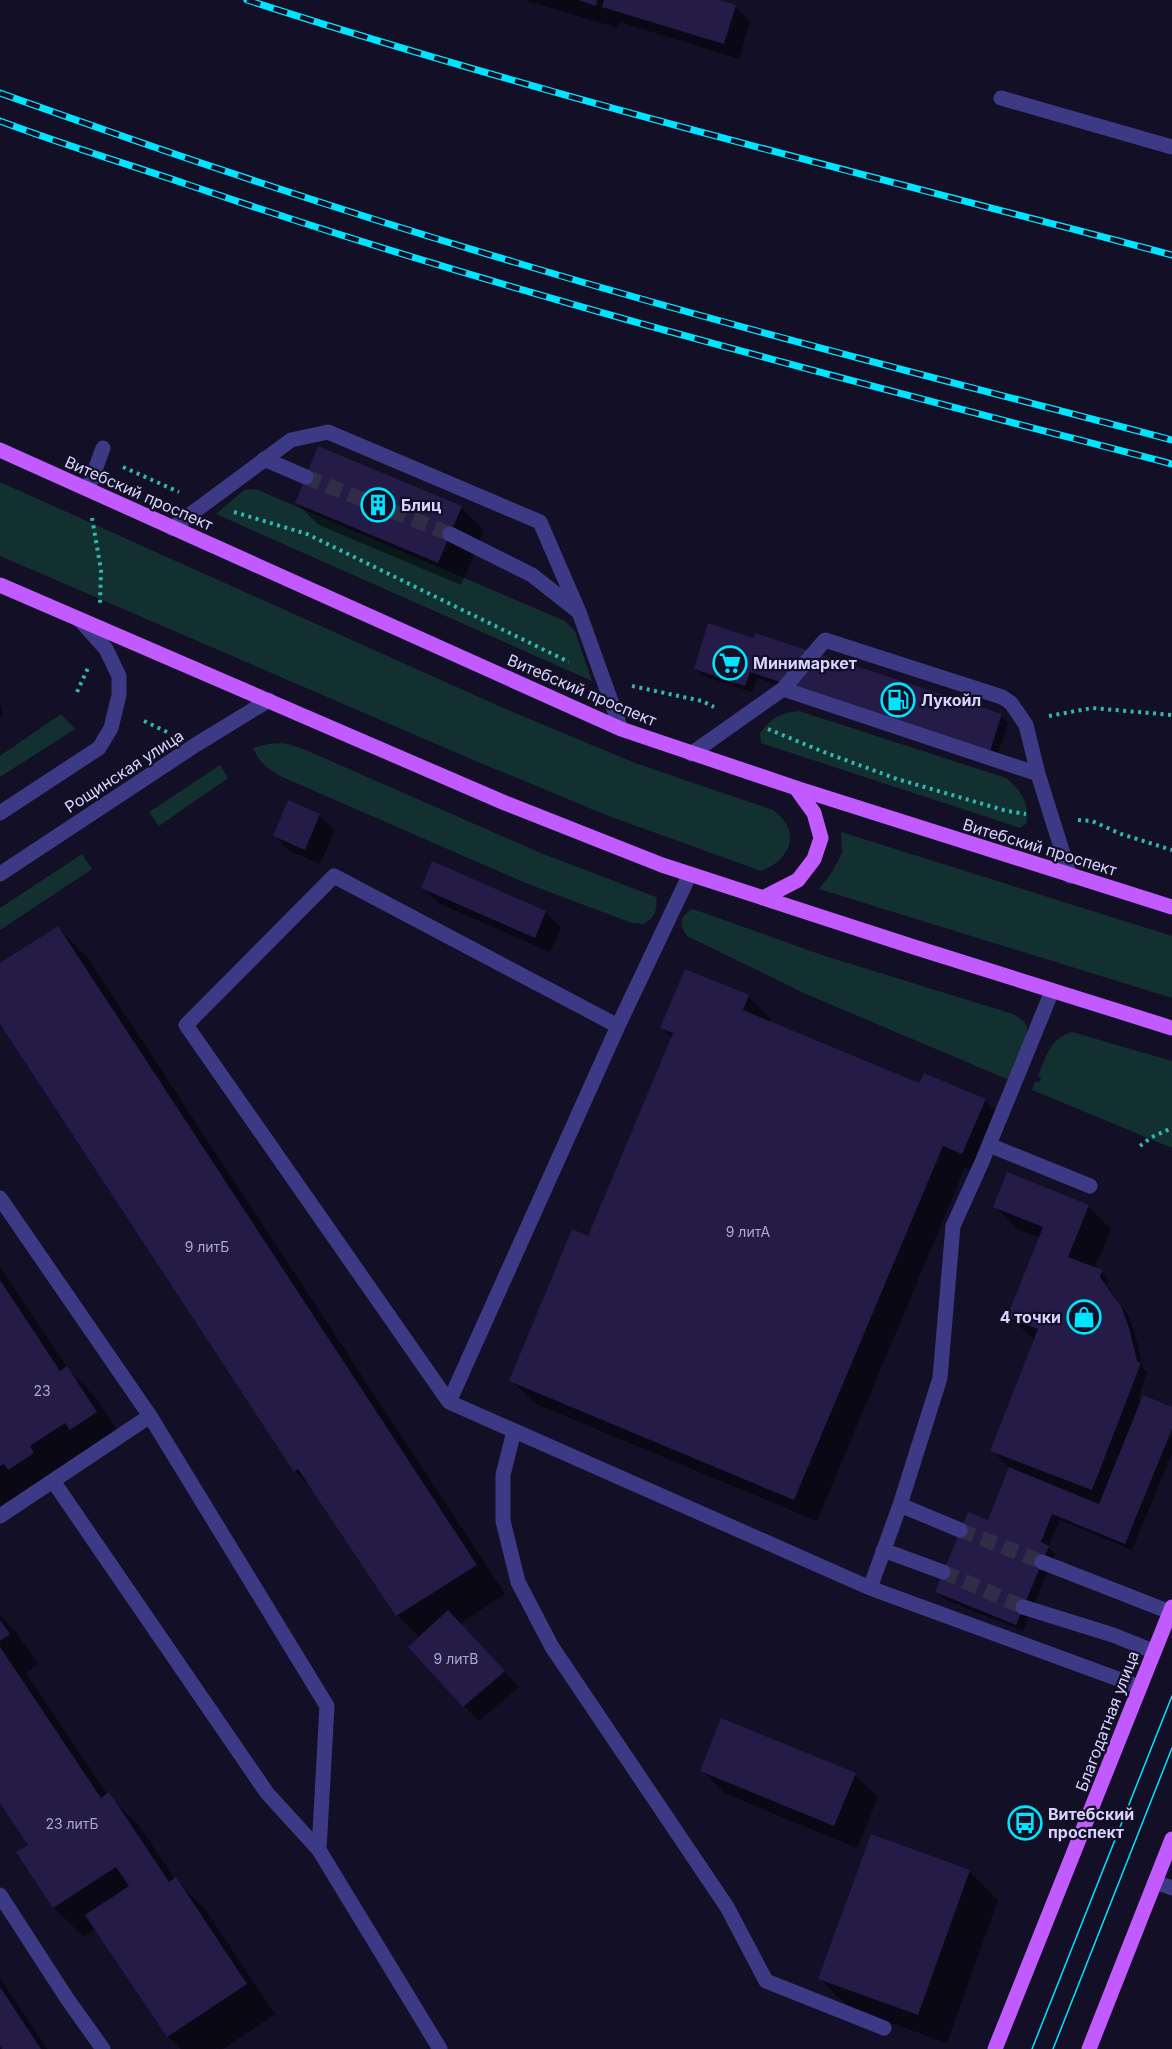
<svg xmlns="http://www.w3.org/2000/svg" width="1172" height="2049" viewBox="0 0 1172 2049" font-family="Inter,sans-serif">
  <rect width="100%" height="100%" fill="#130f26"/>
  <!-- green -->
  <path fill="#12302f" d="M0,482L501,707L635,763L773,810C802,831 791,860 761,871L606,815L471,759L0,556Z
    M249,489L258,490L565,621L575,631L592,681L216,514L243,491Z
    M799,711L1006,778C1022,791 1030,803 1026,824L1020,828L761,743L760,733C771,718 780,713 799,711Z
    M61,714L75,729L0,777V756Z
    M284,743L301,748L541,853L656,897C658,910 655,917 644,924L632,923L528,884L280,776C266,768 259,762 253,748L268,744Z
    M220,765L228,778L159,826L149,812Z
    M841,832L1172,936V998L819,889L832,872L842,853Z
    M82,854L92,869L0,930V908Z
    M693,909L822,955L1013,1014C1018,1017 1025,1020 1027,1027C1029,1038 1013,1069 1009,1080L806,994L687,936C678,923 680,916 693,909Z
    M1072,1032L1172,1061V1148L1032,1090L1035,1082H1039L1041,1078L1038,1076C1046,1057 1050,1038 1072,1032Z"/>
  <!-- shadow -->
  <path fill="#0007" d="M524,0H714L735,6L750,22L739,59L620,22L618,28Z
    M296,503L461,508L484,530L461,585L319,525Z
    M709,625L1001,715L1008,723L997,757L757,678L752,692L703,676L695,669Z
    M0,701L3,715L0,717Z
    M319,815L335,830L320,864L290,851L275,836Z
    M433,863L546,912L561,928L550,952L438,903L422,887Z
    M58,928L87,957L505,1594L459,1624L519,1687L479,1721L464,1706L420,1638L397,1615L313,1490L295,1471L0,1022V965Z
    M748,996L771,1019L769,1022L920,1085L985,1100L1007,1123L985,1176L965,1168L817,1521L534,1403L511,1380L589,1238L672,1038L662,1028Z
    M1088,1206L1111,1229L1094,1269L1101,1272L1108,1279L1107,1285L1128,1315L1136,1337L1143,1368L1147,1372L1138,1399L1141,1403L1172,1408V1453L1132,1550L1060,1520L1048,1547L1055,1554L1023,1631L944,1599L936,1591L989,1522L1010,1469L992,1450L1034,1340L1009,1316L1040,1238L1017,1229L995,1207Z
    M0,1267L68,1369L96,1398L125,1441L0,1515Z
    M0,1616L16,1632L38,1664L26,1673L108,1795L138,1824L174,1878L205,1909L275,2014L223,2049H181L168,2036L96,1928L84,1937L54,1908L18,1853L30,1845L0,1800Z
    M722,1720L855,1775L878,1797L857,1848L724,1793L702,1770Z
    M969,1871L998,1900L947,2043L849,2008L820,1979Z
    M0,1978L47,2049H0Z"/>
  <!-- building -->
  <path fill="#241b47" d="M578,0H597L596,6Z
    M604,0H719L736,5L724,44L602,7Z
    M318,446L462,506L438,563L295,503Z
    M708,623L753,638L755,633L1002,714L990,751L750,672L745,686L694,669Z
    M288,800L320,814L305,850L273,836Z
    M432,861L546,911L535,938L421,888Z
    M58,926L477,1565L396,1616L298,1469L294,1472L0,1024V963Z
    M685,969L749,995L743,1010L919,1083L924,1073L986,1099L962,1154L943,1146L794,1500L509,1381L572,1229L588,1236L673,1033L660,1028Z
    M1007,1172L1089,1205L1068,1257L1102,1270L1100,1277L1121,1306L1129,1328L1137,1361L1141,1363L1092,1490L990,1451L1038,1329L1007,1317L1043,1227L993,1207Z
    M0,1280L60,1371L67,1366L97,1412L70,1430L65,1423L30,1446L34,1453L8,1470L4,1464L0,1466Z
    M1143,1395L1172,1407V1429L1125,1544L1052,1514L1041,1542L1049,1546L1016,1625L935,1592L968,1512L988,1520L1009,1467L1099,1504Z
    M448,1610L505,1671L463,1707L408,1647Z
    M0,1620L10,1634L0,1641Z
    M0,1647L101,1798L109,1792L169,1882L176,1877L247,1984L167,2037L85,1915L129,1886L116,1867L53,1908L16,1852L28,1845L0,1803Z
    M721,1718L856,1773L834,1826L700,1771Z
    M871,1834L970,1870L918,2015L818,1979Z
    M0,1987L41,2049H2L0,2046Z"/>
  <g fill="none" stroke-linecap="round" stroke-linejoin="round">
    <!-- minor-tunnel -->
    <path stroke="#312d47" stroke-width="15" stroke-dasharray="15 8" stroke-linecap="butt" d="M306,477L450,534
      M960,1530L1042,1562
      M943,1572L1023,1607"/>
    <!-- path -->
    <path stroke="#2fb8b0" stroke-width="4" stroke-dasharray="3 4.5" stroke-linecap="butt" d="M123,467L179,492
      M234,512L307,534L569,662
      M92,518L101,570L100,603
      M632,686L702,701L714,707
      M77,692L88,668
      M1049,716L1092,708L1172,715
      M144,721L167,732
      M768,729L821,751L897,779L1007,811L1026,814
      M1078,820L1092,821L1121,834L1172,850
      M1140,1146L1152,1137L1172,1128"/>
    <!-- minor -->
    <path stroke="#3d3a85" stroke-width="15" d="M1001,98L1172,147
      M264,459L306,477
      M88,489L103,448
      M172,528L291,440L328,432L540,522L579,612
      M450,534L532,575L579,612L621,729
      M783,689L825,640L1002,697L1011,703L1026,725L1038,774L1070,876
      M691,754L783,689L1038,774
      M0,813L99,748L111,728L119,695V676L106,649L80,620
      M0,874L197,744L269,700
      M618,1026L334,876L186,1025L449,1402L870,1588L1140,1687
      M989,1145L1090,1186
      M0,1198L150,1416L327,1706L319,1850L440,2049
      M449,1402L618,1026L690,874
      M514,1431L503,1475V1521L518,1582L552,1647L727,1907L766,1981L884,2028
      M53,1481L267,1793L319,1850
      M900,1505L960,1530
      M0,1516L150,1416
      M883,1550L943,1572
      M1042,1562L1170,1612
      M870,1588L900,1505L940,1378L953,1226L982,1162L1052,991
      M1023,1607L1113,1635L1153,1651
      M1155,1882L1172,1888
      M0,1895L68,2000L103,2049"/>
    <!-- major -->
    <path stroke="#c25bff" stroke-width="15" d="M0,450L621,729L796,788L1172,907
      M0,585L505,803L662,865L917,948L1172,1028
      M763,898L798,880L814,859L821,838L814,813L796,788
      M995,2049L1172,1607
      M1089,2049L1172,1839"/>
    <!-- tram -->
    <path stroke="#00e5ff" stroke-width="1.5" d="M1032,2049L1172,1696
      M1053,2049L1172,1748"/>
    <!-- rail casing -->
    <g stroke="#00e5ff" stroke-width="7">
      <path id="rail" d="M247,0C551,98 863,174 1172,255
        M0,93C170,154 341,211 514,262C731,327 952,382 1172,440
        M0,121C61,144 124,163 186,184C510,295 841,378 1172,464"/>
    </g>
    <!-- rail -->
    <use href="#rail" stroke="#130f26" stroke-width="4.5" stroke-dasharray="14" stroke-linecap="butt"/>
  </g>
  <!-- icons -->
  <defs>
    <g id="building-ring" transform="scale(1.725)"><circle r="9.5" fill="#130f26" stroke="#00e5ff" stroke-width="1.5"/><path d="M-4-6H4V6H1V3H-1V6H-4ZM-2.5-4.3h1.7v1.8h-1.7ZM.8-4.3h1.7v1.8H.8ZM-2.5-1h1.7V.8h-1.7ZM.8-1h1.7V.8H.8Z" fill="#00e5ff"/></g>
    <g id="supermarket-ring" transform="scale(1.725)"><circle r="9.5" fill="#130f26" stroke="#00e5ff" stroke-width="1.5"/><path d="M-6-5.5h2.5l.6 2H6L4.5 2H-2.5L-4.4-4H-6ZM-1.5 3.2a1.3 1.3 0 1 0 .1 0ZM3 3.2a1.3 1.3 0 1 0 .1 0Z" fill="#00e5ff"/></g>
    <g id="fuel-ring" transform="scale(1.725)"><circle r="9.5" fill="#130f26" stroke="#00e5ff" stroke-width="1.5"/><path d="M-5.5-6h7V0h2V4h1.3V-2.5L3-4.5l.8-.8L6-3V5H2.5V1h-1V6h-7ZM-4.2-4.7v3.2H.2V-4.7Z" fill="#00e5ff"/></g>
    <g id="shop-ring" transform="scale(1.725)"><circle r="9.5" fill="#130f26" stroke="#00e5ff" stroke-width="1.5"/><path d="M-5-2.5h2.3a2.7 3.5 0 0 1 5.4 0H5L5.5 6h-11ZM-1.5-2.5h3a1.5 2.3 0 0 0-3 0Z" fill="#00e5ff"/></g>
    <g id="bus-ring" transform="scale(1.725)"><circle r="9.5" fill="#130f26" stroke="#00e5ff" stroke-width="1.5"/><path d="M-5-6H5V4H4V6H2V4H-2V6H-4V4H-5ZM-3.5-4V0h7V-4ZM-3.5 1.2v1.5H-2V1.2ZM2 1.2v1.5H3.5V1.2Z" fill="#00e5ff"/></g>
  </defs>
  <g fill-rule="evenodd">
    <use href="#building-ring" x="378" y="505"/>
    <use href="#supermarket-ring" x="730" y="663"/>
    <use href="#fuel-ring" x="898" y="700"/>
    <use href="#shop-ring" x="1084" y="1317"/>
    <use href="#bus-ring" x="1025" y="1823"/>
  </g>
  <g text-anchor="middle" stroke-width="4.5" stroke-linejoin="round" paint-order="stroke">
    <!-- number labels -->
    <g font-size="14" fill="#aca6d1">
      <text x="748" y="1237">9 литА</text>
      <text x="207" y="1252">9 литБ</text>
      <text x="42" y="1396">23</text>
      <text x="456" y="1664">9 литВ</text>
      <text x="72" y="1829">23 литБ</text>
    </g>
    <!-- street labels -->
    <g font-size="16" fill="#d9d4ff" stroke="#130f26">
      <text transform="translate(139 493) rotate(24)" y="6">Витебский проспект</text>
      <text transform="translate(582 690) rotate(23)" y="6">Витебский проспект</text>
      <text transform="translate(124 771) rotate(-33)" y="6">Рощинская улица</text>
      <text transform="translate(1040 847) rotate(17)" y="6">Витебский проспект</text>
      <text transform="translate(1107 1721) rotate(-69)" y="6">Благодатная улица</text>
    </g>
    <!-- poi labels -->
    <g font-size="16" font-weight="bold" fill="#d9d4ff" stroke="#130f26" text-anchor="start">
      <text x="401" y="511">Блиц</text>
      <text x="753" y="669">Минимаркет</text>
      <text x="921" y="706">Лукойл</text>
      <text x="1061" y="1323" text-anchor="end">4 точки</text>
      <text x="1048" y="1820">Витебский<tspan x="1048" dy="18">проспект</tspan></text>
    </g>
  </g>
</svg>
